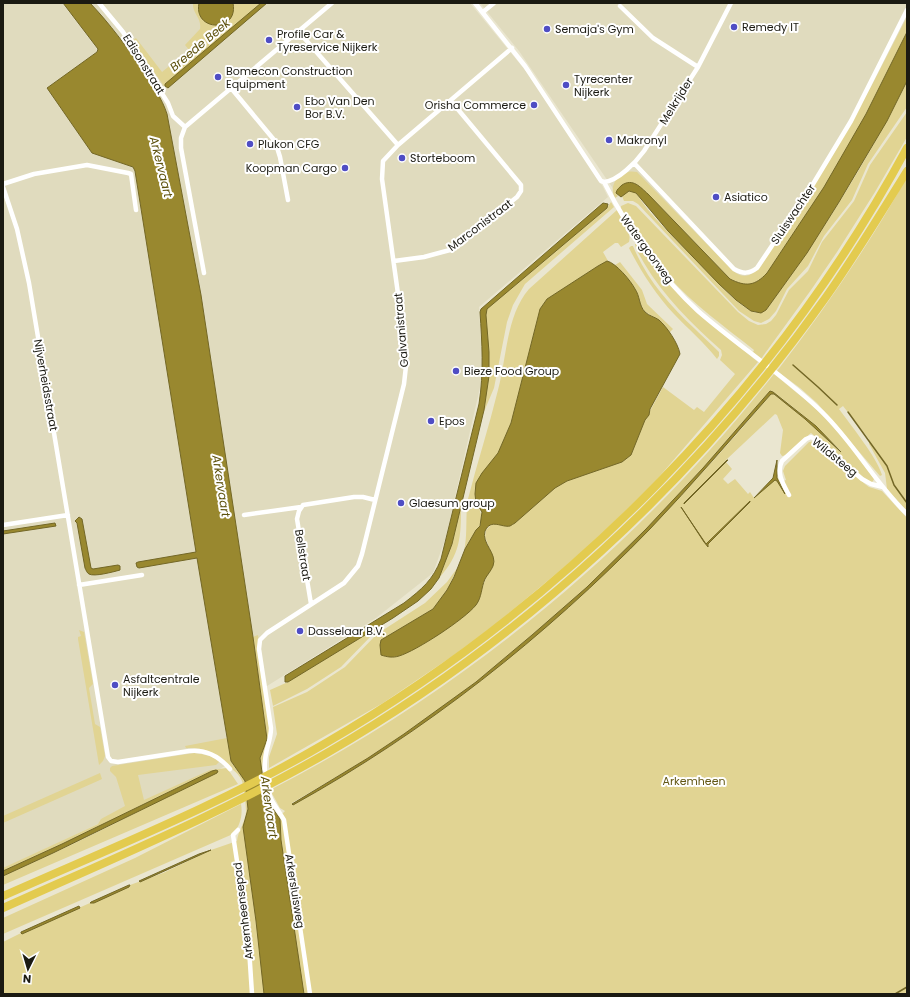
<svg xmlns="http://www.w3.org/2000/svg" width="910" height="997" viewBox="0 0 910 997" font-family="Poppins,sans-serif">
  <rect width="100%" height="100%" fill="#eae6d0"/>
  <!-- built -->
  <path fill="#e0dbbe" d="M3,3H62L97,49L96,52L46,88L92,153L133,167L135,171L197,556L230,740V763L218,770L213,769L3,869Z
    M84,3H470L534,81L603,187L608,197L479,307L482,358L481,383L446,537L433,573L376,618L259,691L175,205Z
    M480,3H907V17L880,78L830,166L761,276L735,278L644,187L614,190L519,51Z"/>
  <!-- green -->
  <path fill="#e1d493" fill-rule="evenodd" d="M193,3H199V13L202,19L220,25C230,22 235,13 233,3H261L165,84V86H164L132,41L136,38L162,72L189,50L185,45L200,29C202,18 192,13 193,3Z
    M907,17V32L866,114L824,187L767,273C755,286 746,287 730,279L648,194C633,181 631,177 616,193L618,196L615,198C607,184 622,168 637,172L731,269C743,280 750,277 761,266L830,160L872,85Z
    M907,81V107L868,164L852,200L824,236L808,266L787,289L776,311L769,319L761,323L754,321L739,311L638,204L633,201H624L622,196L627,192L631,191L636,193C651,217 677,240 697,261C713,277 731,300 751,311C757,314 760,312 766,310C819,238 867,162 907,81Z
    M907,112V137L875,192L837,252L811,290L761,359L753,352L754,350C725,327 693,304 668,276C650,255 634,232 621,208V206L628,203L636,206L738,312L749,321L758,325L766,324L771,321L776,315L789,290L808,271L822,242L854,201L870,165Z
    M907,177V511L887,489L885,473L869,444V439L843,406L839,409C850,424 878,459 882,475L880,476L817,403L800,388L777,371C825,309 869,245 907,177Z
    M611,202L614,207L525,284L513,305L507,322L494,388L483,414L489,360L486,315L487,309L607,208Z
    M617,210C623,220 632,230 629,242L621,247L618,243H615L603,252L608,261L598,266L547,299L540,309L511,423L476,503C490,525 473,530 464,551C468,534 465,516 468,499C477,463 489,427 498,390C507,357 506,316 529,289Z
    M635,244H638L659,271L710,323L758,362L652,485L587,548L497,623L451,657L383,703L269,768V757L277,734L273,707L307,692L345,667L377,634L425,603L447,582L458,567L447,590L433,609L381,640L386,657L399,656L409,652L430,640L463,617L475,606L488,573L493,557L485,537L486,530L491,525L498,523L509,526L515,523L555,488L567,481L622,462L631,455L645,420L663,387L694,410L697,407L704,412L735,374L720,360L722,355L721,350C692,324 664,297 644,263C641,257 636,251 635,244Z
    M631,246H633C646,278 669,305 694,328C702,336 711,344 719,352V356L717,359C704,342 688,329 674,314C656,295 642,273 630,250L629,248Z
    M620,262L642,290L647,304L673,329L669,333L660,321L644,311L642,307L635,289L615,265Z
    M774,374C788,386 803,397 817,410C838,431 857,454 874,479L873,481L872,482H869L811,433C803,439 791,455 782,456L780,453L783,430L777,415L775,414L727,459L718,470L726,462L732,469L723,479L728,484L735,479L748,494L750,492L754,498L777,477L780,482L786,480L783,471L785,466L809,442L816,441L865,484L869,487L882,491L907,518V994H3V942L21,933H22L90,903H94L130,885L163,873L211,850L237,841C238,831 245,823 246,812C246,805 244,787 242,781C240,776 236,772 232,769C219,754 206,747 186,748L185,746L227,738L232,763L245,781L248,809L244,836L283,813L285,811L280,808L270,790C465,690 638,546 774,374ZM770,391L773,392C797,409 819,429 840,450L841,452L805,419L774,394H771C636,555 479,704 293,805L292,803L368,758L404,734L476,682L532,635L587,587L646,529L703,468Z
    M461,505C461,536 461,554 439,578L452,544Z
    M376,628L374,633L341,667L307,689L273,706L270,690L288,682Z
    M79,630L84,632L93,684L89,688L95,724L100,727L105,756L103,761L99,765L78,639V637L81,636Z
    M258,635L269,723V737L264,751L262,772L260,758L267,739L253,637Z
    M194,753C204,754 211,756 220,761L216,765L138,775L144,800L210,770L227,768L238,784L3,885V876C76,844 147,808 217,770L212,771L62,844L3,871V868L98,824L101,819L125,806L116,777L110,771V768L112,766Z
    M100,773L102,779L100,780L3,823V816Z
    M241,804C243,815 240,826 233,834L3,934V918L135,858Z"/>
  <!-- water -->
  <path fill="#99882f" stroke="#736726" d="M63,3H90C110,24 127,47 143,71C152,85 162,98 167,114L201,295L253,637L267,739L260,758L265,793L266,799L280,819L281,840L304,994H264L256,921L243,827L248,809L245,781L231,761L197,558L139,568L137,567L136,563L138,562L196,552L135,171L133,167L92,153L47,88L97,52L98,49Z
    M199,3H233C239,33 193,32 199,3Z
    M261,3H267L168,88L165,86V84Z
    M907,32V81L887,121L839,202L807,253L766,310L761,313L751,311L736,300L719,284L668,231L636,193L629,191L621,197L616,193C617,189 619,188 622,185C633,178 640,187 648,194L730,279C746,287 755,286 767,273L824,187L866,114Z
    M603,203L608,204L607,208L487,309L486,315L489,352V376L484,410L452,544L439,578L431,589L418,601L393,618L288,682H285V676L404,603C422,589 433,580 441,559L479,404C484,372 482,343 480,312L481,309Z
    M607,261C616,263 631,281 635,289C640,296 639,306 645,312C649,316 655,317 659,320C667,327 678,343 680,354L650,409L649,415L645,420L631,455L622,462L567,481L555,488L515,523C513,524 512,525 510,526C502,528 491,518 485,531C481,543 498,554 493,566C491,571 487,575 485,579C481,588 482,597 476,605C465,619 416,651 399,656C393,658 387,657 381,655L380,645L381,640L433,609L447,590L454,577L465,549L476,530L480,526L482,512L476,503L475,494L476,483L482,473L498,453L511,423L540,309L547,299L598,266Z
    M770,391L773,392L816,426L841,452L805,419L774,394H771C731,439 692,485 650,529C545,637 425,732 293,805L292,804L368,758L404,734L476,682L532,635L587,587L646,529L703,468Z
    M727,460H728L684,504V503Z
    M777,460V478L785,494L777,481L775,480L754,498L773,478Z
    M750,501V502L708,544V547L704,542L681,507L706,544Z
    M79,517L82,519L91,568L93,569L118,565L120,566V570C113,572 94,577 89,574C87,573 86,570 85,568L77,523L75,521Z
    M55,523L56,526L3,534V531Z
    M216,770L218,771L217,773L53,853L3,876V871L62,844L212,771Z
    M211,850L140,882L139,881L199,854Z
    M129,885H130L129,887L94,903H90L91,902Z
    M79,906L80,908L22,934L21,933V932Z"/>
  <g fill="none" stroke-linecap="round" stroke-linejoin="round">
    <!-- stream -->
    <path stroke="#736726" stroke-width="1.5" d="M793,365L818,387L837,405
      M848,412L887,466L894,485L907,503
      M895,994L907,987"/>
    <!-- minor -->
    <path stroke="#fff" stroke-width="4.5" d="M99,3L123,32L168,103L173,116L185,127
      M475,3L525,66L601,181L604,182C628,229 659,275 698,311C738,346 784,375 822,412C854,443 875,483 907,514
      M620,6L653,38L698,67
      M483,12L494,3
      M298,31L398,145
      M231,88L275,141L280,157L288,200
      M634,163L734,269C743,274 749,274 757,268L810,189L851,121L907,10
      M604,182C618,181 636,162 644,151L698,67L731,3
      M3,184L34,174L87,165L128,173L131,174L136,210
      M3,187L17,229L29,283L108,757L111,761L118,762L189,751C206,749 219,756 230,769
      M394,261L424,257L450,250L517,197L521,191V185L451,101
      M204,273L181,148V138L185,127L332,3
      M789,495C783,484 776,473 782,461L806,439L811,437L815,439L862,479L871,484L883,487
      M244,515L301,507
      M3,525L68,515
      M79,585L142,575
      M311,604L297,519L299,511L303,505L354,497H363L375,500
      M265,770C263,753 271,743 271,728L259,649L260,640L267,633L344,583L358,566L362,554L404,384L406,366L405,344L382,179L383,161L398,145L512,48
      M268,791L272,801L284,820L310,994
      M238,830L233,835L248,933L252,994"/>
    <!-- motorway -->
    <path stroke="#e3cb4f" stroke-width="8" d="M3,896C111,848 222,804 324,744C566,603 774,394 907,148
      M3,908C112,859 223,813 327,753C523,640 695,481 826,297C855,256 881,213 907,171"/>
  </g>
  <!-- markers -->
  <g fill="#4f4dc4" stroke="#fff" stroke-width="1.5">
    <circle cx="734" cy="27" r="4"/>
    <circle cx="547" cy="29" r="4"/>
    <circle cx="269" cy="40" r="4"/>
    <circle cx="218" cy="77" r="4"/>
    <circle cx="566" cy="85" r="4"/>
    <circle cx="534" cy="105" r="4"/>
    <circle cx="297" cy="107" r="4"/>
    <circle cx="609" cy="140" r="4"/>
    <circle cx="250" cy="144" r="4"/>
    <circle cx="402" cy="158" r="4"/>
    <circle cx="345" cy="168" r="4"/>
    <circle cx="716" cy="197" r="4"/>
    <circle cx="456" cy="371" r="4"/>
    <circle cx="431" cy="421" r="4"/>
    <circle cx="401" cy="503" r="4"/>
    <circle cx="300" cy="631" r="4"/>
    <circle cx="115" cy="685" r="4"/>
  </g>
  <g text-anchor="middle" stroke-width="4" stroke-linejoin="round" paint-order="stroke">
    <!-- poi labels -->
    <g font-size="11" fill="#1b1a12" stroke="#fff" text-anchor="start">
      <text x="742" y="31">Remedy IT</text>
      <text x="555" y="33">Semaja's Gym</text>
      <text x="277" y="38">Profile Car &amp;<tspan x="277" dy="13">Tyreservice Nijkerk</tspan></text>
      <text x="226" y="75">Bomecon Construction<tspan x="226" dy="13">Equipment</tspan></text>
      <text x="574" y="83">Tyrecenter<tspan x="574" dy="13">Nijkerk</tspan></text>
      <text x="305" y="105">Ebo Van Den<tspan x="305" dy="13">Bor B.V.</tspan></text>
      <text x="526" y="109" text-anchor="end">Orisha Commerce</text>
      <text x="617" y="144">Makronyl</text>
      <text x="258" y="148">Plukon CFG</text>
      <text x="410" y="162">Storteboom</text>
      <text x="337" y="172" text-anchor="end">Koopman Cargo</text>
      <text x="724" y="201">Asiatico</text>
      <text x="464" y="375">Bieze Food Group</text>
      <text x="439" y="425">Epos</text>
      <text x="409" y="507">Glaesum group</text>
      <text x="308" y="635">Dasselaar B.V.</text>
      <text x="123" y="683">Asfaltcentrale<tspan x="123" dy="13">Nijkerk</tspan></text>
    </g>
    <!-- street labels -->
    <g font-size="11" fill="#1b1a12" stroke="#fff">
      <text transform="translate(144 64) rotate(58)" y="4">Edisonstraat</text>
      <text transform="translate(676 101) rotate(-58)" y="4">Melkrijder</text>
      <text transform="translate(793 214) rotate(-56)" y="4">Sluiswachter</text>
      <text transform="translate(480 225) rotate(-37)" y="4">Marconistraat</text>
      <text transform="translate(647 249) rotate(54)" y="4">Watergoorweg</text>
      <text transform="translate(401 330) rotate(-95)" y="4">Galvanistraat</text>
      <text transform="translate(46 385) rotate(80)" y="4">Nijverheidsstraat</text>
      <text transform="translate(835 457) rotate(39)" y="4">Wildsteeg</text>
      <text transform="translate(303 555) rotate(81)" y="4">Bellstraat</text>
      <text transform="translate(295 891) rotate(81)" y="4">Arkersluisweg</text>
      <text transform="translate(243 911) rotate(-97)" y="4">Arkemheensepad</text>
    </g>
    <!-- park labels -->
    <g font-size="11" fill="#635715" stroke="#fff">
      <text x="694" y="785">Arkemheen</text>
    </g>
    <!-- water labels -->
    <g font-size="12" font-style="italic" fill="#5d510c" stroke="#fff">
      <text transform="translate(200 45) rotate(-40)" y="4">Breede Beek</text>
      <text transform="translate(161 167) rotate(76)" y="4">Arkervaart</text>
      <text transform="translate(221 486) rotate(81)" y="4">Arkervaart</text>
      <text transform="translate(269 807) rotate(82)" y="4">Arkervaart</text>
    </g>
  </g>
  <!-- border -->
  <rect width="910" height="997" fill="none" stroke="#1b1a12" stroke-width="8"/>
  <!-- north arrow -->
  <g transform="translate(28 969) rotate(185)" stroke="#ffffff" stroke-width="3" paint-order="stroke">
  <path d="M0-3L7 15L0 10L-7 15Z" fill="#1b1a12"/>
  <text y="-6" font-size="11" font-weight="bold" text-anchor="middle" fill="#1b1a12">N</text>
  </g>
</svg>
